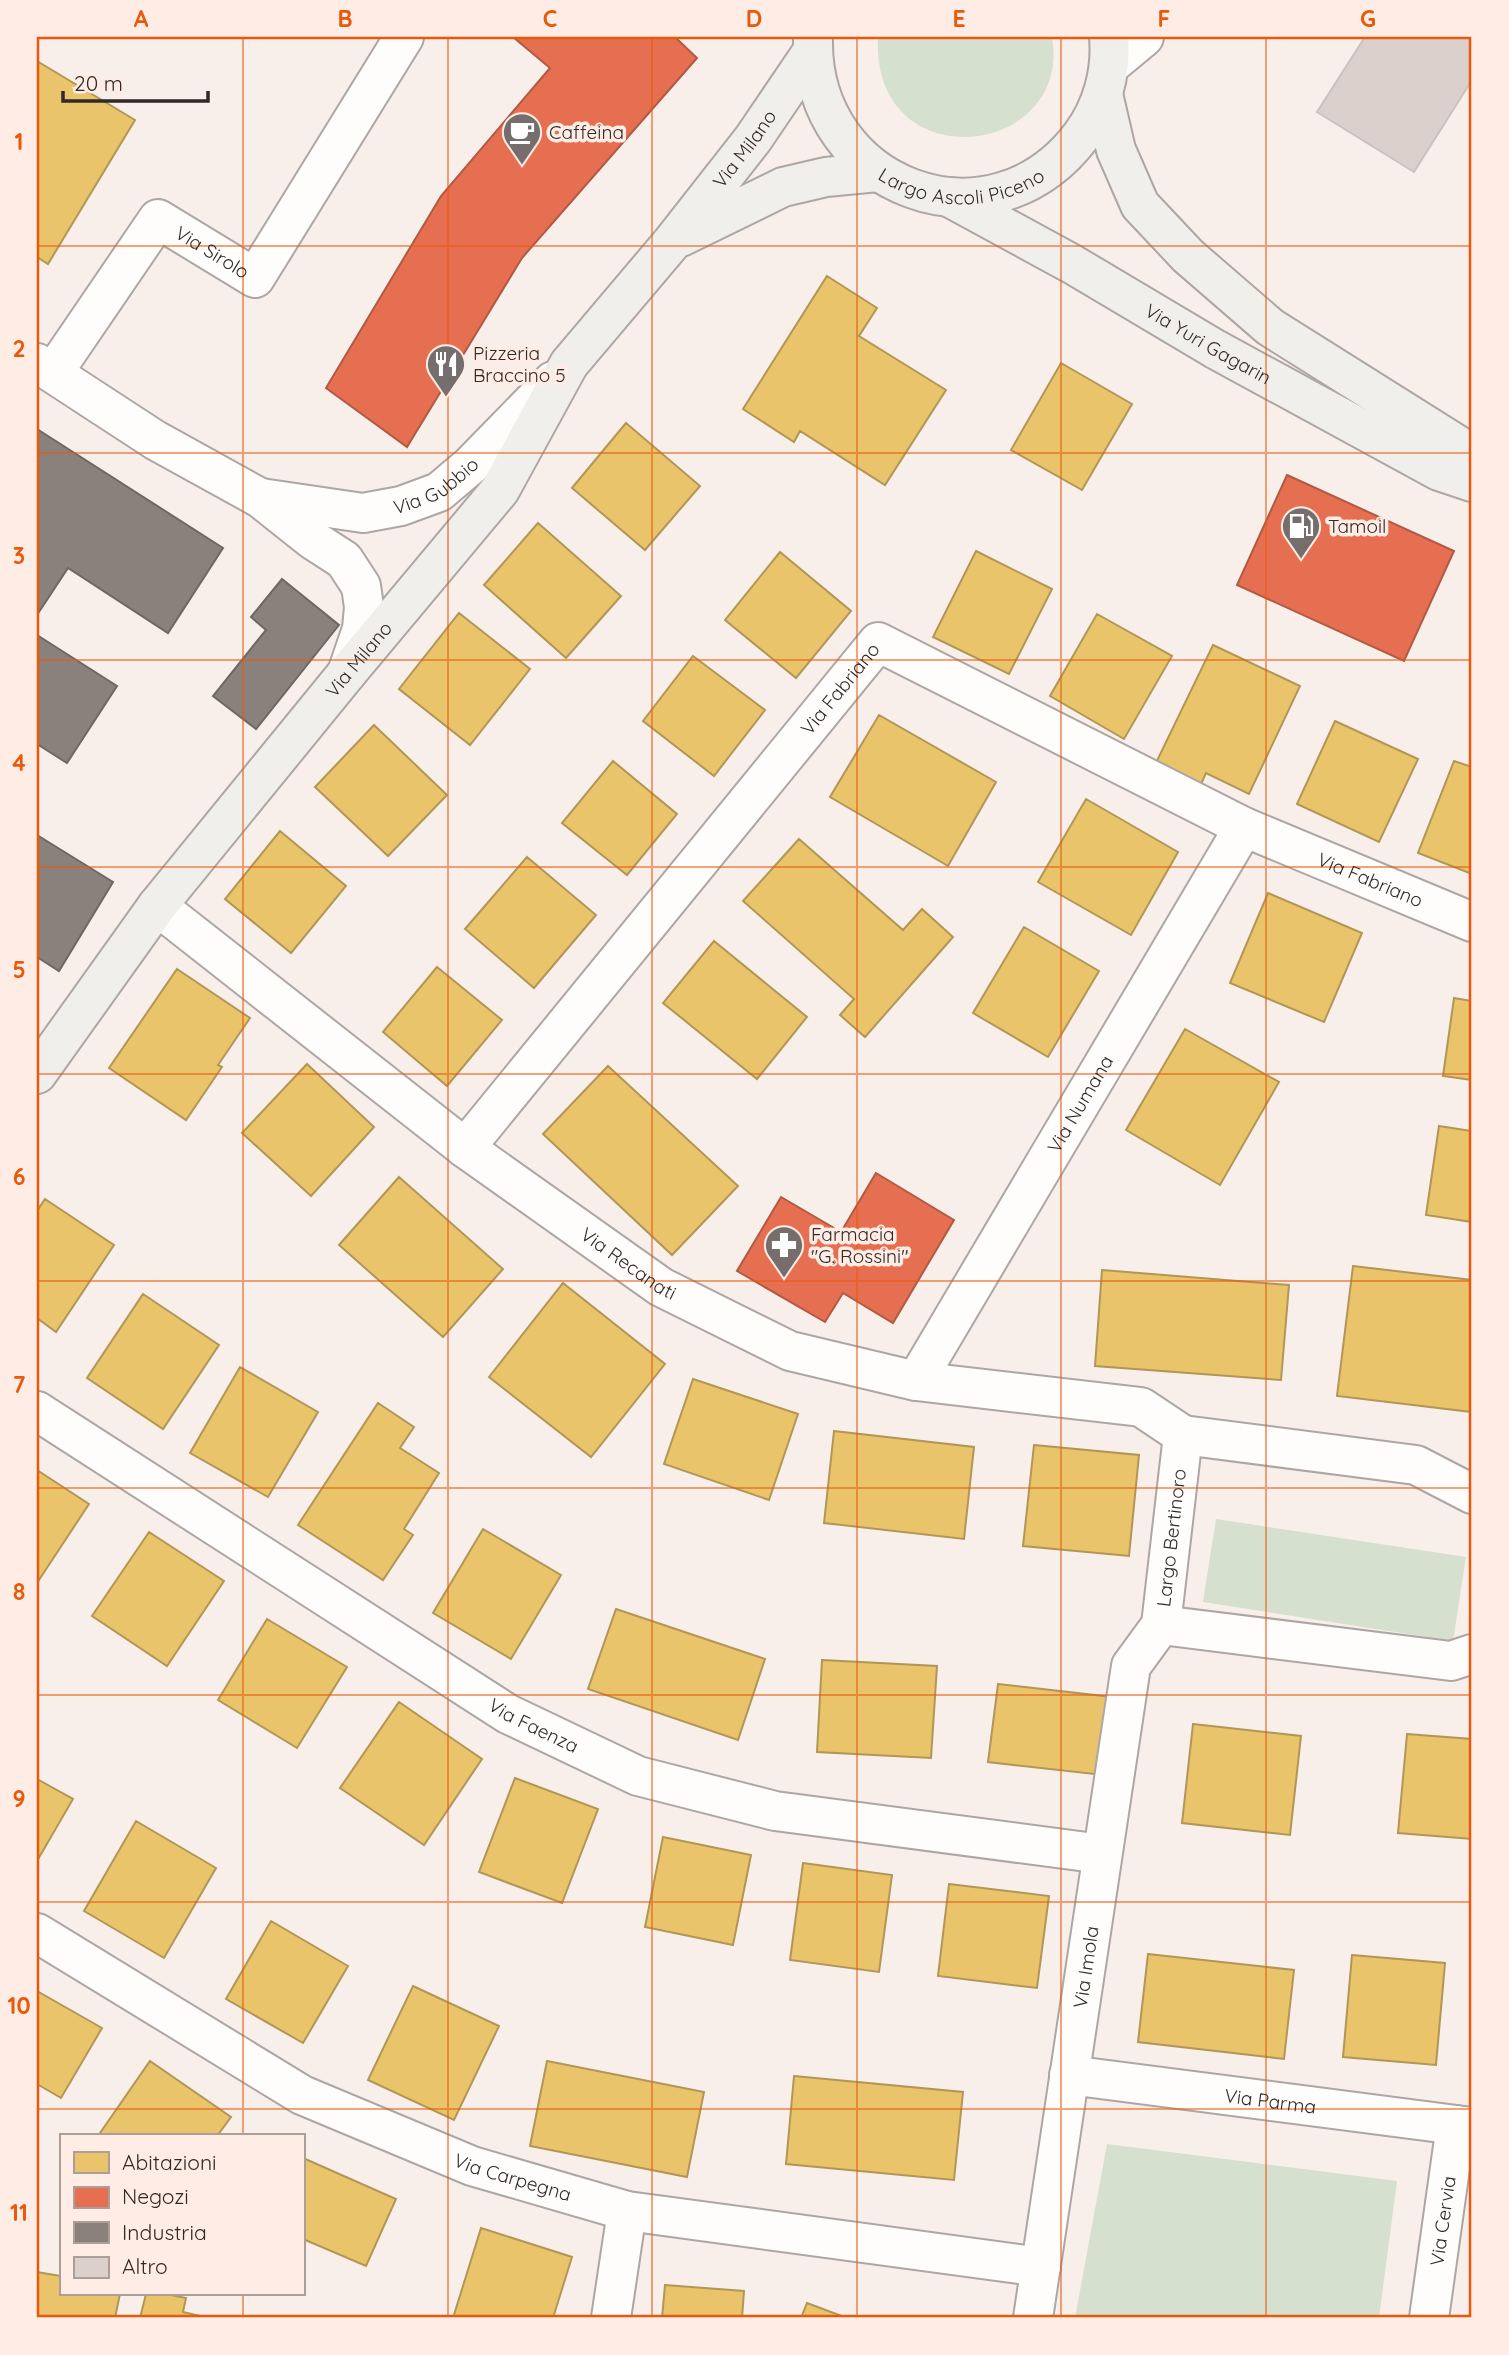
<svg xmlns="http://www.w3.org/2000/svg" width="1509" height="2355" viewBox="0 0 1509 2355" font-family="Quicksand,sans-serif">
  <rect width="100%" height="100%" fill="#f8efeb"/>
  <!-- green -->
  <path fill="#d6e0ce" d="M878,37H1052C1073,158 871,182 878,37Z
    M1216,1519L1466,1557L1453,1641L1203,1602Z
    M1107,2144L1397,2181L1379,2318H1075Z"/>
  <!-- homes -->
  <path fill="#e9c46a" stroke="#b29656" stroke-width="2" d="M37,61L135,120L48,264L37,257Z
    M827,276L877,308L859,336L946,390L885,485L800,431L794,442L743,409Z
    M1061,363L1132,404L1082,490L1011,450Z
    M626,423L700,486L645,550L572,488Z
    M538,523L621,596L566,658L484,585Z
    M976,551L1052,589L1009,674L933,637Z
    M780,552L851,611L796,678L725,620Z
    M459,613L530,669L470,745L399,689Z
    M1097,614L1172,656L1124,739L1050,696Z
    M1213,645L1300,686L1249,794L1206,773L1198,791L1153,769Z
    M693,656L765,710L714,776L643,721Z
    M879,715L996,782L948,866L830,797Z
    M1335,721L1418,759L1379,842L1297,804Z
    M374,725L447,795L388,856L315,787Z
    M613,761L677,814L627,875L562,823Z
    M1454,761L1472,767V874L1418,853Z
    M1086,799L1178,852L1131,935L1038,882Z
    M280,831L346,886L291,953L225,899Z
    M799,839L903,930L922,909L953,937L865,1037L840,1015L854,999L743,901Z
    M527,857L596,915L534,988L465,929Z
    M1268,893L1362,933L1324,1022L1230,983Z
    M1024,927L1099,971L1048,1057L973,1013Z
    M714,941L807,1017L757,1079L663,1003Z
    M437,967L502,1020L447,1086L383,1032Z
    M177,969L250,1018L218,1065L222,1067L186,1120L109,1068Z
    M1454,998L1472,1001V1080L1443,1076Z
    M1185,1029L1279,1082L1220,1185L1126,1130Z
    M307,1064L374,1127L311,1196L242,1133Z
    M608,1066L738,1186L672,1255L543,1134Z
    M1439,1126L1472,1131V1222L1426,1215Z
    M399,1177L503,1269L443,1337L339,1245Z
    M45,1199L114,1245L56,1332L37,1318V1211Z
    M1353,1266L1472,1280V1412L1337,1396Z
    M1102,1270L1289,1285L1281,1380L1095,1366Z
    M563,1283L665,1364L591,1457L489,1377Z
    M143,1294L219,1345L163,1429L87,1378Z
    M240,1367L318,1412L268,1497L190,1453Z
    M693,1379L798,1414L769,1500L664,1464Z
    M378,1403L414,1427L400,1448L439,1473L404,1529L413,1535L383,1580L298,1525Z
    M834,1431L974,1447L964,1539L824,1523Z
    M1034,1445L1139,1455L1129,1556L1023,1546Z
    M37,1470L89,1504L37,1583Z
    M483,1529L561,1575L511,1659L433,1613Z
    M149,1532L224,1581L167,1666L92,1616Z
    M616,1609L765,1659L738,1740L588,1689Z
    M267,1619L347,1667L297,1748L218,1700Z
    M822,1660L937,1666L931,1758L817,1752Z
    M998,1684L1112,1697L1103,1775L988,1762Z
    M399,1702L482,1759L424,1845L340,1788Z
    M1193,1724L1301,1736L1290,1835L1182,1823Z
    M1407,1734L1472,1739V1839L1398,1833Z
    M515,1778L598,1809L562,1903L479,1872Z
    M37,1779L73,1799L37,1861Z
    M136,1821L216,1868L164,1958L84,1911Z
    M663,1837L751,1855L733,1945L645,1927Z
    M803,1863L892,1875L879,1972L790,1960Z
    M949,1884L1049,1896L1037,1988L938,1976Z
    M271,1921L348,1966L303,2043L226,1999Z
    M1148,1954L1294,1970L1284,2059L1138,2042Z
    M1352,1955L1445,1963L1436,2065L1343,2057Z
    M413,1986L499,2026L454,2120L368,2080Z
    M37,1991L102,2028L61,2098L37,2084Z
    M150,2061L231,2117L217,2136H104L100,2133Z
    M547,2061L704,2092L687,2177L530,2146Z
    M794,2076L963,2092L954,2180L786,2164Z
    M303,2158L396,2199L366,2266L303,2239Z
    M481,2228L572,2257L553,2318H453Z
    M37,2272L61,2276V2294H120L115,2318H37Z
    M665,2285L744,2291L742,2318H662Z
    M146,2294H166L186,2298L183,2312L209,2318H140Z
    M807,2303L847,2318H801Z"/>
  <!-- shops -->
  <path fill="#e76f51" stroke="#b05a44" stroke-width="2" d="M513,37H675L697,58L522,258L407,447L326,388L441,196L550,68Z
    M1287,475L1454,551L1404,661L1237,585Z
    M876,1173L954,1220L893,1323L843,1293L825,1322L737,1271L781,1197L841,1232Z"/>
  <!-- industry -->
  <path fill="#8a817c" stroke="#6f6762" stroke-width="2" d="M37,429L223,548L168,633L68,568L37,615Z
    M282,579L339,625L256,729L213,696L266,630L251,617Z
    M37,635L117,686L67,763L37,744Z
    M37,835L113,882L59,971L37,957Z"/>
  <!-- building -->
  <path fill="#dbd0cc" stroke="#cac2bf" stroke-width="2" d="M1365,37H1472V80L1414,172L1317,112Z"/>
  <g fill="none" stroke-linecap="round" stroke-linejoin="round">
    <!-- street casing -->
    <g stroke="#ada6a4" stroke-width="42">
      <g id="street">
        <path d="M1109,66L1144,37"/>
        <path d="M37,363L155,440L260,498L313,540L344,560L361,586L364,607L362,629L347,673"/>
        <path id="s1" d="M53,373L158,219L255,278L404,37"/>
        <path id="s2" d="M261,498L363,513L401,506L439,492L471,465L553,381"/>
        <path id="s3" d="M157,906L465,1148L661,1287L790,1351L916,1381L1141,1407L1183,1435"/>
        <path id="s4" d="M465,1148L878,642L1244,827L1472,922"/>
        <path id="s5" d="M916,1381L1244,827"/>
        <path id="s6" d="M37,1411L508,1714L638,1776L775,1811L1102,1854"/>
        <path d="M1161,1625L1451,1661L1472,1654"/>
        <path id="s7" d="M37,1933L302,2095L472,2166L627,2211L1041,2267"/>
        <path id="s8" d="M1069,2075L1472,2127"/>
        <path d="M611,2318L627,2211"/>
        <path id="s9" d="M1033,2318L1131,1666L1161,1625L1183,1435L1416,1465L1472,1494"/>
        <path id="s10" d="M1429,2318L1456,2125"/>
      </g>
    </g>
    <!-- secondary casing -->
    <g stroke="#ada6a4" stroke-width="42">
      <g id="secondary">
        <path id="s11" d="M813,39C810,188 990,256 1081,136C1102,108 1112,72 1109,37"/>
        <path d="M1103,94L1116,150L1140,205L1188,256L1270,327L1472,454"/>
        <path id="s12" d="M949,197L1072,264L1215,349L1439,471L1472,482"/>
        <path d="M681,237L783,187L826,177L878,172"/>
        <path id="s13" d="M37,1074L157,906L347,673L500,490L569,364L673,241L753,139L812,52"/>
      </g>
    </g>
    <!-- street -->
    <use href="#street" stroke="#fefdfc" stroke-width="38"/>
    <!-- secondary -->
    <use href="#secondary" stroke="#f1efeb" stroke-width="38"/>
  </g>
  <!-- grid -->
  <path fill="none" stroke="#e8590c" stroke-width="2" stroke-opacity="0.55" d="M243,37V2136M448,37V2318M652,37V2318M857,37V2318M1061,37V2318M1266,37V2318M37,246H1472M37,453H1472M37,660H1472M37,867H1472M37,1074H1472M37,1281H1472M37,1488H1472M37,1695H1472M37,1902H1472M37,2109H1472M243,2294V2318"/>
  <!-- icons -->
  <defs>
    <g id="cafe-pin" transform="scale(2.0125)"><path d="M0 17L-7.5 6A9.5 9.5 0 1 1 7.5 6Z" fill="#766e6c" stroke="#feece5"/><path d="M-5.5-4.5H6V0H3Q3 3.5 0 3.5H-2.5Q-5.5 3.5-5.5 0ZM3-3.2v2h1.7v-2ZM-6 4.5H4V6H-6Z" fill="#fff"/></g>
    <g id="restaurant-pin" transform="scale(2.0125)"><path d="M0 17L-7.5 6A9.5 9.5 0 1 1 7.5 6Z" fill="#766e6c" stroke="#feece5"/><path d="M-5-6h1v4h1v-4h1v4h1v-4h1v5L-1.5 .5V6h-2V.5L-5-1ZM5-6V6H3V1.5H1.5Q1.5-4 5-6Z" fill="#fff"/></g>
    <g id="fuel-pin" transform="scale(2.0125)"><path d="M0 17L-7.5 6A9.5 9.5 0 1 1 7.5 6Z" fill="#766e6c" stroke="#feece5"/><path d="M-5.5-6h7V0h2V4h1.3V-2.5L3-4.5l.8-.8L6-3V5H2.5V1h-1V6h-7ZM-4.2-4.7v3.2H.2V-4.7Z" fill="#fff"/></g>
    <g id="pharmacy-pin" transform="scale(2.0125)"><path d="M0 17L-7.5 6A9.5 9.5 0 1 1 7.5 6Z" fill="#766e6c" stroke="#feece5"/><path d="M-2-6h4v4h4v4h-4v4h-4v-4h-4v-4h4Z" fill="#fff"/></g>
  </defs>
  <g fill-rule="evenodd">
    <use href="#cafe-pin" x="522" y="132"/>
    <use href="#restaurant-pin" x="446" y="364"/>
    <use href="#fuel-pin" x="1301" y="526"/>
    <use href="#pharmacy-pin" x="784" y="1245"/>
  </g>
  <g text-anchor="middle" stroke-width="7" stroke-linejoin="round" paint-order="stroke">
    <!-- poi labels -->
    <g font-size="19" fill="#302927" stroke="#feece5" text-anchor="start">
      <text x="549" y="139">Caffeina</text>
      <text x="473" y="360">Pizzeria<tspan x="473" dy="22">Braccino 5</tspan></text>
      <text x="1328" y="533">Tamoil</text>
      <text x="811" y="1241">Farmacia<tspan x="811" dy="22">"G. Rossini"</tspan></text>
    </g>
    <!-- street labels -->
    <g font-size="19" fill="#302927" stroke="#feece5">
      <text dy="7" stroke="none"><textPath href="#s13" startOffset="1167">Via Milano</textPath></text>
      <text dy="7" stroke="none"><textPath href="#s11" startOffset="242">Largo Ascoli Piceno</textPath></text>
      <text dy="7" stroke="none"><textPath href="#s1" startOffset="250">Via Sirolo</textPath></text>
      <text dy="7" stroke="none"><textPath href="#s12" startOffset="298">Via Yuri Gagarin</textPath></text>
      <text dy="7" stroke="none"><textPath href="#s2" startOffset="182">Via Gubbio</textPath></text>
      <text dy="7" stroke="none"><textPath href="#s13" startOffset="525">Via Milano</textPath></text>
      <text dy="7" stroke="none"><textPath href="#s4" startOffset="593">Via Fabriano</textPath></text>
      <text dy="7" stroke="none"><textPath href="#s4" startOffset="1200">Via Fabriano</textPath></text>
      <text dy="7" stroke="none"><textPath href="#s5" startOffset="322">Via Numana</textPath></text>
      <text dy="7" stroke="none"><textPath href="#s3" startOffset="592">Via Recanati</textPath></text>
      <text dy="7" stroke="none"><textPath href="#s9" startOffset="798">Largo Bertinoro</textPath></text>
      <text dy="7" stroke="none"><textPath href="#s6" startOffset="588">Via Faenza</textPath></text>
      <text dy="7" stroke="none"><textPath href="#s9" startOffset="355">Via Imola</textPath></text>
      <text dy="7" stroke="none"><textPath href="#s8" startOffset="203">Via Parma</textPath></text>
      <text dy="7" stroke="none"><textPath href="#s7" startOffset="537">Via Carpegna</textPath></text>
      <text dy="7" stroke="none"><textPath href="#s10" startOffset="98">Via Cervia</textPath></text>
    </g>
  </g>
  <!-- border -->
  <rect width="1509" height="2355" fill="none" stroke="#feece5" stroke-width="77"/>
  <!-- legend -->
  <rect x="60" y="2134" width="245" height="161" fill="#feece5" stroke="#ac9e99" stroke-width="2"/>
  <rect x="74" y="2152" width="35" height="21" fill="#e9c46a" stroke="#ac9e99" stroke-width="2"/>
  <text x="122" y="2170" font-size="21" fill="#302927">Abitazioni</text>
  <rect x="74" y="2187" width="35" height="21" fill="#e76f51" stroke="#ac9e99" stroke-width="2"/>
  <text x="122" y="2204" font-size="21" fill="#302927">Negozi</text>
  <rect x="74" y="2222" width="35" height="21" fill="#8a817c" stroke="#ac9e99" stroke-width="2"/>
  <text x="122" y="2240" font-size="21" fill="#302927">Industria</text>
  <rect x="74" y="2257" width="35" height="21" fill="#dbd0cc" stroke="#ac9e99" stroke-width="2"/>
  <text x="122" y="2274" font-size="21" fill="#302927">Altro</text>
  <!-- scale -->
  <path d="M63 91v10h145v-10" fill="none" stroke="#302927" stroke-width="3.5"/>
  <text x="74" y="91" font-size="21" fill="#302927" stroke="#feece5" stroke-width="5" paint-order="stroke">20 m</text>
  <rect x="38" y="38" width="1432" height="2278" fill="none" stroke="#e8590c" stroke-width="2.5"/>
  <g font-size="23" text-anchor="middle" font-weight="bold" fill="#e8590c">
    <text x="141" y="27">A</text>
    <text x="345" y="27">B</text>
    <text x="550" y="27">C</text>
    <text x="754" y="27">D</text>
    <text x="959" y="27">E</text>
    <text x="1164" y="27">F</text>
    <text x="1368" y="27">G</text>
    <text x="19" y="150">1</text>
    <text x="19" y="357">2</text>
    <text x="19" y="564">3</text>
    <text x="19" y="771">4</text>
    <text x="19" y="978">5</text>
    <text x="19" y="1185">6</text>
    <text x="19" y="1393">7</text>
    <text x="19" y="1600">8</text>
    <text x="19" y="1807">9</text>
    <text x="19" y="2014">10</text>
    <text x="19" y="2221">11</text>
  </g>
</svg>
